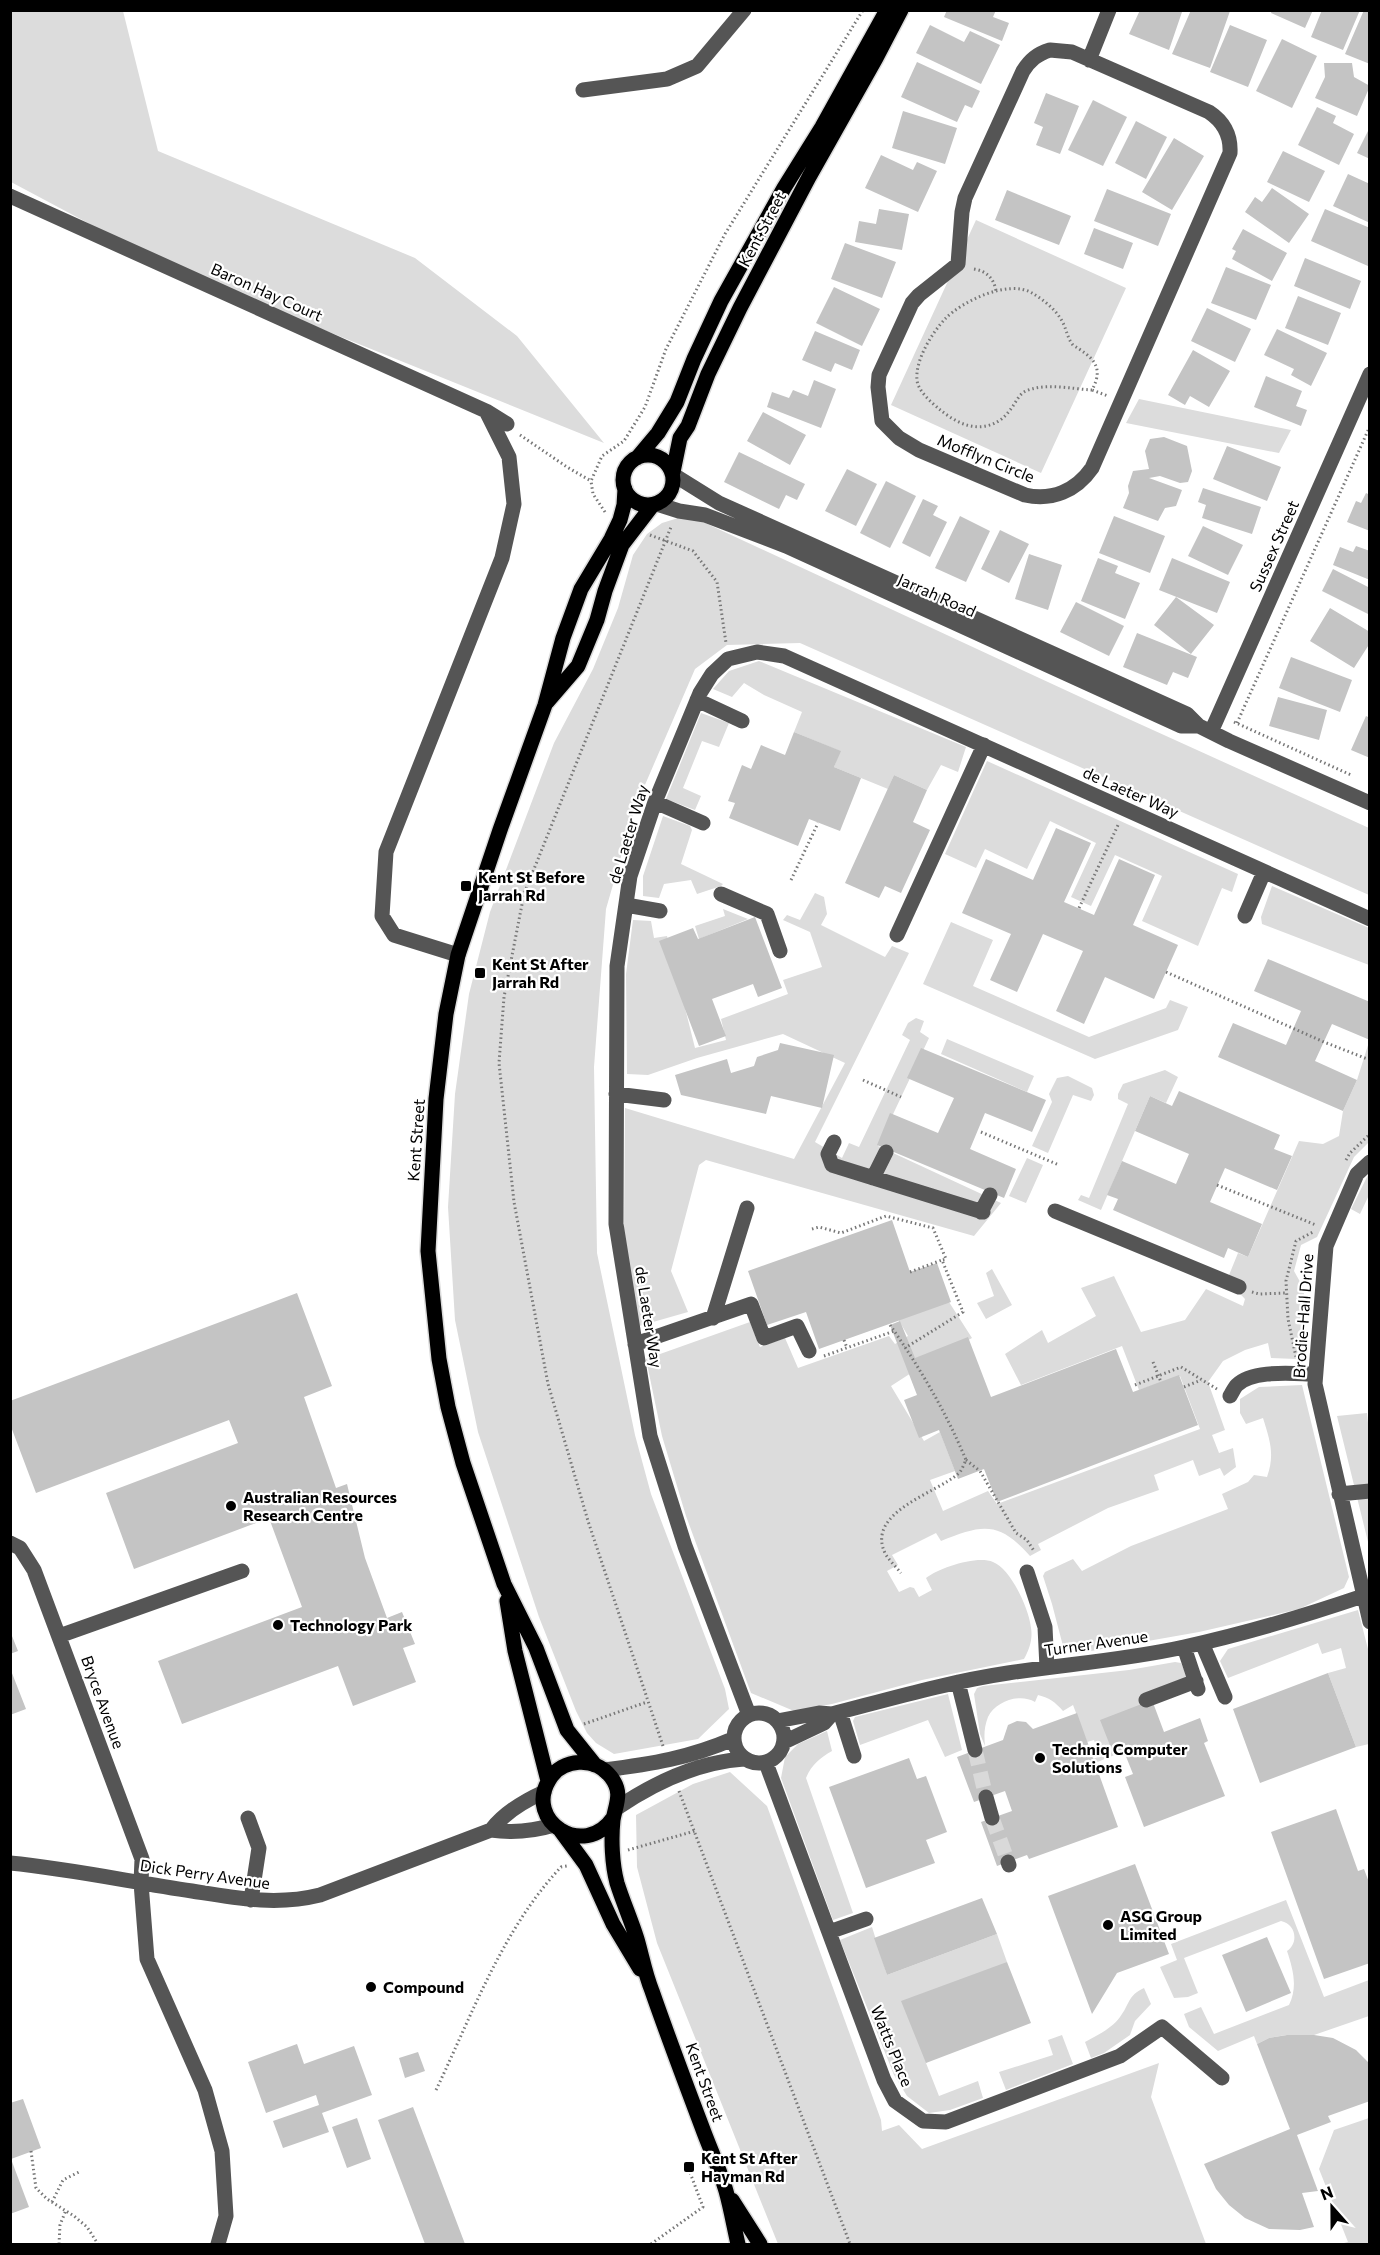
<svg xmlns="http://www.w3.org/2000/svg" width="1380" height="2255" viewBox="0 0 1380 2255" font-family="Commissioner,sans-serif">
  <rect width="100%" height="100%" fill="#fff"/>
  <!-- green -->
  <path fill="#dcdcdc" d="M10,11H123L158,151L415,258L517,336L604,443L180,272L11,182Z
    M976,220L1126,288L1041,473L891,405Z
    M1139,399L1291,430L1279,453L1126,423Z
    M688,515L1089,701L1369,828V895L800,643L727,645L695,669L635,808L606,909L594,1067L597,1253L635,1435L651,1494L725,1689L729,1709L698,1739L614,1754L596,1743L587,1733L576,1711L539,1617L478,1432L455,1320L448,1207L455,1094L469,994L490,912L554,743L593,669L618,608L633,555L647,534L662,523Z
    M759,661L966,747L958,772L941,765L927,790L894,775L888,789L834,767L840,751L794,732L802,712L764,695L744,683L732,697L713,689L729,671Z
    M701,713L729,723L719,747L702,741L683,788L701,796L695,810L666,799Z
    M987,761L1238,874L1232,892L1222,888L1198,946L1142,921L1162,876L1115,855L1091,906L1071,897L1096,843L1050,821L1027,869L985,849L976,868L945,854Z
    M663,816L690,826L692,830L681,864L723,884L721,886L697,894L691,880L664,884L659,898L643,896V876Z
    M1272,886L1369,928V965L1262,924L1261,917Z
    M815,893L824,897L827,914L821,925L885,957L892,946L909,953L815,1142L842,1158L849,1143L859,1147L910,1040L902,1035L908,1023L916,1018L924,1021L920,1032L929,1038L878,1146L1001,1203L974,1236L706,1160L699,1165L671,1271L688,1312L639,1326L624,1231L625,1108L794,1159L845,1063L783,1034L697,1058L648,1075L627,1074L626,974L633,920L651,921L654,938L667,936L695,1048L726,1040L721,1019L788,994L783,980L822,967L810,932L783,920L787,915L800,920Z
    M723,909L748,919L699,939L695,926L725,916Z
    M951,922L993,940L973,986L1089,1037L1166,1008L1170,1000L1188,1007L1178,1030L1095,1059L923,984Z
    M947,1039L1034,1076L1027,1092L941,1054Z
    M1369,1042V1142L1354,1157L1317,1237L1301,1245L1294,1271L1304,1289L1303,1353L1296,1359L1271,1358L1268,1343L1245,1350L1223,1361L1208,1382L1225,1430L1212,1435L1219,1453L1233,1448L1236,1467L1224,1476L1220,1468L1199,1476L1193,1460L1154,1475L1159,1490L1108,1508L1038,1544L1041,1550L1030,1556C999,1521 983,1524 941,1541L936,1533L892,1555L898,1565L887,1571L899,1592L910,1587L914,1588L919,1597L932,1590L926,1578C939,1568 977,1555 993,1562C1011,1569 1029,1609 1031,1628C1033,1639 1029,1650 1024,1659L922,1680L832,1704L794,1711L751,1693L686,1516L662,1436L646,1359L750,1322L760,1347L785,1338L798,1368L889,1336L895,1344L908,1336L898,1319L949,1302L972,1338L925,1364L891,1386L924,1441L940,1432L955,1471L930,1480L943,1511L988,1491L997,1504L1200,1429L1180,1376L1139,1390L1122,1346L1021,1385L1005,1354L1042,1330L1048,1343L1096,1316L1081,1288L1114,1276L1141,1332L1185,1320L1206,1289L1243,1306L1245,1299L1227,1280L1238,1253L1248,1257L1299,1141L1323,1144L1339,1136L1343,1111L1357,1080Z
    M1165,1070L1178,1077L1166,1103L1150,1096L1101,1210L1078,1200L1081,1195L1089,1198L1128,1104L1118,1099V1094L1123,1084Z
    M1068,1076L1092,1088L1094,1095L1091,1101L1073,1095L1048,1153L1032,1146L1052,1102L1049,1094L1057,1078Z
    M1027,1158L1043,1165L1026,1203L1009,1196Z
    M1369,1173V1195L1360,1214L1351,1209Z
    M992,1269L1012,1305L986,1319L977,1303L994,1296L986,1273Z
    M1302,1385L1349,1577L1344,1588L1299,1609L1199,1632L1074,1654L1063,1646L1052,1604L1043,1576L1045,1572L1073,1559L1082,1571L1131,1546L1228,1509L1222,1494L1248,1482L1254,1475L1267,1477C1275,1454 1270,1441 1263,1418L1246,1424L1240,1413V1399L1259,1387Z
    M1367,1413L1370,1443L1369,1546L1337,1416Z
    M1358,1610L1369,1653V1744L1356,1747L1328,1673L1346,1668L1341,1648L1322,1654L1318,1643L1228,1678L1220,1661L1228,1649Z
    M1175,1662L1181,1663L1189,1680L1144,1707L1104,1722L1117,1754L1095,1763L1093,1759L1100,1756L1094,1740L1087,1742L1073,1705L1063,1711C1055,1702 1050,1698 1038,1695L1035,1702C1020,1693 996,1701 988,1717C984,1727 984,1736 985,1746L980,1734L974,1694L977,1688L983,1686L1129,1670Z
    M948,1694L962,1750L945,1757L928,1720L860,1745L853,1721L855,1717Z
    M827,1731L832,1751C820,1758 812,1764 806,1778L853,1913L833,1920L781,1778L785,1757L798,1744Z
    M730,1772L767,1806L881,2120L882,2131L899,2125L922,2149L1159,2063L1151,2097L1206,2244H778L657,1943L637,1867L636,1815L693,1784Z
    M1286,1900L1324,1997L1369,1980V2016L1314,2035H1286L1269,2038L1257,2044L1254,2036L1218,2051L1189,2027L1184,2014L1201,2007L1214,2034L1289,2005C1298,1987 1293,1969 1287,1951C1299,1943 1296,1924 1281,1921L1184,1958L1198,1993L1188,1997L1174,1998L1160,1967L1177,1960L1171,1944Z
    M872,1927L887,1975L997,1934L1007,1962L926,2063L939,2096L978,2081L983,2098L950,2110L929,2113L907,2096L894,2075L840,1940Z
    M1144,1988L1151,2004L1135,2021L1130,2035L1104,2053L1091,2058L1085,2042C1098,2035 1111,2029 1120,2017C1130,2004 1127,1996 1144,1988Z
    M1062,2035L1073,2064L1006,2090L999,2072L1053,2055L1048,2040Z
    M1369,2118V2244H1340L1348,2242L1319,2169L1334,2130Z"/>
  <!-- building -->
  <path fill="#c4c4c4" d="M947,10H996L993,17L1009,23L1002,41L944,17Z
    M1140,10H1178L1182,12L1169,50L1129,34Z
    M1191,10L1230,11L1210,68L1172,54Z
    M1272,10H1313L1305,28L1271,13Z
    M1322,10H1360L1343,50L1311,37Z
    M1364,10H1370V64L1345,54Z
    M930,25L964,42L970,31L1000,45L981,84L916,53Z
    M1230,25L1267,40L1248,87L1210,72Z
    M1282,39L1317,56L1292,108L1256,91Z
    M917,62L980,91L972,108L965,105L957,122L901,97Z
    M1324,63H1352L1354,77L1370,86L1357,116L1315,98L1325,77Z
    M1046,93L1079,106L1060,154L1036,145L1043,127L1034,123Z
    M1093,100L1127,117L1103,166L1068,150Z
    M1317,107L1336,116L1333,123L1354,134L1339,165L1298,145Z
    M903,111L957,128L945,164L892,148Z
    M1136,121L1167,137L1146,179L1115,163Z
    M1370,127V159L1357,153Z
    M1174,138L1204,156L1172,210L1142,192Z
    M1283,151L1325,171L1309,202L1267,182Z
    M881,155L913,170L917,162L937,171L918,212L865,188Z
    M1348,174L1370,184V223L1333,206Z
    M1272,188L1309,214L1289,243L1245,212L1255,197L1262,202Z
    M1107,189L1171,214L1158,246L1094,221Z
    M1007,190L1071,216L1059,245L995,220Z
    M879,209L909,214L902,250L855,242L859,221L876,224Z
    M1325,209L1370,228L1368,266L1311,241Z
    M1094,228L1133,243L1123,269L1084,254Z
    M1243,229L1287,253L1272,281L1232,259L1236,251L1232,249Z
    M845,243L896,262L882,298L831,279Z
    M1305,258L1361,281L1350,309L1294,286Z
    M1226,267L1271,285L1256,320L1211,303Z
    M834,287L880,309L862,346L816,323Z
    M1298,296L1341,313L1328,345L1285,328Z
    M1207,308L1251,329L1235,362L1191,341Z
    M1277,329L1327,353L1311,386L1291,375L1294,369L1264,355Z
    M815,331L860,350L852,370L835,363L831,372L802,360Z
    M1193,350L1230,371L1209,407L1190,396L1185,405L1168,395Z
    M1266,376L1302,391L1296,406L1307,410L1301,426L1254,407Z
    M814,380L836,389L821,428L767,407L772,392L789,398L793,390L808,396Z
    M763,412L806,435L790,465L747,441Z
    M1164,437L1187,446L1192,471L1188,482L1180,483L1160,476L1149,478L1182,490L1176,506L1165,508L1158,521L1123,508L1129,493L1128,486L1133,471L1149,469L1145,451L1150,439Z
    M1227,446L1281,467L1267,501L1213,479Z
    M739,452L805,484L797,500L786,495L779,509L724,482Z
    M847,469L877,484L856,526L825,511Z
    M886,481L916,496L890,548L860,533Z
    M1203,488L1261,507L1252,534L1202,518L1206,505L1198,502Z
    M1366,493L1370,495V531L1347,522L1356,501L1361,503Z
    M923,499L938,506L933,515L947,522L930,557L902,543Z
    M960,516L990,531L966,582L935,568Z
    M1114,516L1165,536L1150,573L1099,553Z
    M1203,526L1243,545L1228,575L1188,556Z
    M1000,530L1029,544L1009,583L981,569Z
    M1356,546L1370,551V580L1333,565L1340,547L1353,552Z
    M1029,554L1062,565L1048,610L1015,599Z
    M1098,558L1118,566L1115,573L1140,583L1125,619L1081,601Z
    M1172,558L1230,582L1217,613L1159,590Z
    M1333,569L1370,588V615L1322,591Z
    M1176,597L1214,625L1191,654L1154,625Z
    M1076,602L1124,626L1109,656L1060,632Z
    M1330,608L1370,632V643L1354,668L1310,641Z
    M1137,633L1197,657L1188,678L1173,672L1167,685L1123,667Z
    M1291,657L1352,680L1340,712L1279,688Z
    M1278,697L1327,710L1319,740L1269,726Z
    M1366,716L1370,718V758L1351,750Z
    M794,732L841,751L834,767L861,778L840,831L809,819L798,846L729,818L735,803L728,801L742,765L751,769L761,745L785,755Z
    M894,775L927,790L913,822L930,830L901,893L885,886L879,898L845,883Z
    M1056,828L1091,843L1064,902L1094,915L1119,859L1155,875L1133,925L1178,945L1154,999L1105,977L1084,1024L1056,1011L1083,951L1043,934L1017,992L990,980L1011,934L962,913L986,859L1033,880Z
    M755,917L782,988L758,997L753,984L712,999L726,1036L699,1046L659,941L693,928L698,939Z
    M1268,959L1370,1002V1040L1332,1024L1315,1061L1357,1080L1343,1111L1218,1057L1233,1023L1286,1045L1301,1011L1254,991Z
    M780,1043L834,1055L822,1108L771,1096L766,1114L681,1095L675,1075L727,1059L731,1073L754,1066L757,1057L778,1050Z
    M921,1048L1046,1100L1032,1132L985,1113L970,1149L1016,1169L1004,1198L877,1145L890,1113L938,1133L954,1098L907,1078Z
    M1179,1091L1280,1135L1274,1149L1292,1156L1277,1190L1225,1168L1210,1202L1262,1224L1248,1257L1228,1248L1224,1258L1113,1210L1118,1199L1107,1195L1122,1161L1176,1184L1189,1154L1135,1131L1150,1096L1172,1106Z
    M892,1220L910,1272L937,1263L951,1302L819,1349L806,1312L767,1325L748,1271Z
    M297,1293L332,1386L304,1397L336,1488L347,1484L365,1558L387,1618L402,1612L415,1644L403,1648L416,1682L353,1706L338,1666L182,1724L158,1661L302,1607L269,1518L134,1569L106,1493L238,1443L229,1420L36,1493L10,1424V1401Z
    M900,1321L915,1358L968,1337L991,1397L1116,1349L1133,1392L1179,1375L1198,1425L997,1502L984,1469L958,1479L939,1430L919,1438L904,1400L917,1395L890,1325Z
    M10,1631L18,1651L10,1654Z
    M10,1668L26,1709L10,1715Z
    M1328,1673L1356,1747L1260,1783L1233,1709Z
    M1152,1700L1164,1732L1200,1718L1208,1741L1204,1743L1225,1796L1144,1827L1125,1777L1133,1774L1123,1749L1113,1753L1100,1720Z
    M1077,1713L1118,1827L1029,1859L1027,1855L997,1866L981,1822L1012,1811L1005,1791L974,1802L957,1757L1003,1740L1008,1725L1017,1721L1026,1722L1033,1729Z
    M909,1758L917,1779L926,1776L947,1832L926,1840L935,1863L866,1888L829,1787Z
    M1336,1809L1358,1871L1364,1869L1370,1885V1963L1324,1979L1271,1832Z
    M1135,1864L1169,1954L1117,1973L1092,2014L1048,1896Z
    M982,1898L997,1934L887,1975L874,1938Z
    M1267,1937L1291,1993L1246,2012L1222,1955Z
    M1007,1962L1031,2023L926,2063L901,2001Z
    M1287,2035H1314L1333,2038L1356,2050L1370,2064V2101L1328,2116L1331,2122L1297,2135L1318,2191L1302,2193L1314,2227L1300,2230L1269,2229L1245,2218L1229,2205L1216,2189L1204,2164L1290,2129L1257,2044L1269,2038Z
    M297,2044L304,2064L354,2046L372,2095L322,2113L329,2132L283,2148L273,2121L319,2105L316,2095L266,2113L248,2062Z
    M418,2052L425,2071L405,2078L399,2058Z
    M23,2099L41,2148L11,2159L29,2207L10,2214V2103Z
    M413,2107L465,2244H425L378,2120Z
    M357,2118L371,2159L347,2168L332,2127Z"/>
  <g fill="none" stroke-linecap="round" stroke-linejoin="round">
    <!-- minor-tunnel -->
    <path stroke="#d9d9d9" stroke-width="15" stroke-dasharray="15 8" stroke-linecap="butt" d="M975,1750L986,1797
      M992,1818L1008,1862"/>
    <!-- major casing -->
    <g stroke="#dbdbdb" stroke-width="18">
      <path id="major" d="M623 480a25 25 0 1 1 50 0a25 25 0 1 1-50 0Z
        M637,458L658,433L677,402L694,359L721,301L784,188L822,127L887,10
        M673,472L680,438L688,426L708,374L740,308L809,177L876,58L901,10
        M547,702L578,666L597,620L605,591L622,545L652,506
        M507,1601L515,1651L548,1781
        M595,1765L567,1730L536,1648L504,1584L463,1463L448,1407L439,1359L428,1251L436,1099L446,1014L458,955L500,830L545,705L563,638L581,589L611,539L620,520L624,505L625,489
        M613,1818C584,1860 524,1821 549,1780C562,1758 595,1756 611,1777C623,1793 616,1803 613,1820C611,1839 612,1864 617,1883C623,1902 631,1920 637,1939C642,1956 645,1974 652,1991C668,2037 685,2082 702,2127C710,2149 720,2170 726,2191C731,2209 734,2227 738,2244
        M561,1831L586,1865L613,1924L640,1969
        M732,2200L760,2244"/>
    </g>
    <!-- path -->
    <path stroke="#777" stroke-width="3" stroke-dasharray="1.5 3" stroke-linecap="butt" d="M974,269C986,271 994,278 996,291
      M1092,390C1072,389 1043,382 1024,392C1018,396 1015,404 1010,410C1001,423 986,429 971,426C959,424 948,416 939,409C931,402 918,391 917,380C915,360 932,333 945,319C962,301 1009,279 1032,293C1044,300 1058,311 1064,325C1067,332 1068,339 1073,345C1092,357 1105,366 1092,390L1108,396
      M520,435L567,467L591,481
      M605,512L593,494L591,481L602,456L624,441L645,407L666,349L725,234L863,10
      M650,535L693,551L717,582L726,643
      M1234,722L1351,775
      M1237,723L1370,426
      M791,880L818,823
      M1079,908L1119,823
      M1166,972L1324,1042L1370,1060
      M863,1080L901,1097
      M981,1132L1059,1165
      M1346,1160L1350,1153L1370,1134
      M1217,1185L1316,1225
      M812,1229L819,1227L841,1233L886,1216L933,1228L946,1259L942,1260L963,1312L905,1348
      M910,1272L942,1260
      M1252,1292L1259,1294L1286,1293
      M890,1325C920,1368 946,1412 966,1460C964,1464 962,1470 959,1473C938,1493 863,1512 886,1555C890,1561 896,1567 901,1573
      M844,1340L847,1348
      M824,1356L894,1331
      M1296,1357L1288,1319L1286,1281L1296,1241L1313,1232
      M1153,1362L1161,1382
      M1135,1385L1181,1367L1217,1389
      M1184,1387L1201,1380
      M966,1460L980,1471L1016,1533L1027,1540L1034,1551
      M584,1724L647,1702
      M663,1746L588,1521L548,1384L514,1202L499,1063L504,997L524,894L671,527
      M679,1791L850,2244
      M628,1850L695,1831
      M436,2090C473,2013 502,1930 561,1867L567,1866
      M31,2151L36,2188L47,2199L74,2216L87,2227L98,2244
      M52,2202L63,2180L81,2171
      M59,2244L60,2225L66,2210
      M651,2244L703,2207L689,2170"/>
    <!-- minor -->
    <path stroke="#555" stroke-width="15" d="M1050,50L1072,52L1209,112C1224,122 1231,135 1230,153L1092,468C1076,491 1052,501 1025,495L919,450L899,438L882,421L878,387L879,375L912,303L919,295L958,264L962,212L965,198L1023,71C1030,60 1037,54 1050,50Z
      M1089,60L1109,10
      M583,90L667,79L697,66L744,10
      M10,196L486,411L507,424
      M674,475L719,503L1187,714L1199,726L1229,741L1370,803
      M657,504L679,511L705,515L786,546L1181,726H1199
      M697,700L742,721
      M1211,732L1370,374
      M655,802L703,823
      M721,894L767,914L780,951
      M626,905L660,911
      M1245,916L1264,872
      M897,935L984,745
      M458,955L394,935L382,916L386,852L502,558L514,504L509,457L486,411
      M616,1094L664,1100
      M834,1142L828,1154L832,1165L983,1212
      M1370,1162L1357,1174L1326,1246L1315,1384L1370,1622
      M873,1178L886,1152
      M1055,1211L1239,1287
      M981,1212L990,1195
      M713,1318L747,1208
      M635,1344L751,1304L764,1338L797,1326L809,1351
      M1230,1396C1232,1393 1234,1388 1237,1385C1253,1369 1295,1374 1315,1374
      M1339,1494L1370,1491
      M10,1543L20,1548L34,1570L142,1859L141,1883L147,1959L205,2090L222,2151L226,2216L218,2244
      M1027,1572L1045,1627L1047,1668
      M59,1636L242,1571
      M1202,1643L1225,1697
      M1184,1647L1198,1689
      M958,1682L975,1750
      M1146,1700L1196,1681
      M840,1712L854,1756
      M734 1738a25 25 0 1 1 50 0a25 25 0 1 1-50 0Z
      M749,1715L685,1546L650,1436L616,1224L617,966L630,876L655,802L700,693L712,674L728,659L757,652L784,656L1370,919
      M777,1721L819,1713L832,1714C890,1699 948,1682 1008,1673C1067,1664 1126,1660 1184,1647C1244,1634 1304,1616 1363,1596
      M784,1742L824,1723L832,1714
      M766,1763L884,2080L895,2101L923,2121L946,2122L1120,2056L1162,2027L1222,2078
      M604,1770C652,1764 689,1758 733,1739
      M986,1797L992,1818
      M617,1808C654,1783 699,1762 744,1759
      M248,1818L259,1848L251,1900
      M491,1830C505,1812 524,1801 544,1792
      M1008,1862L1009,1865
      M10,1863C72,1869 131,1882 192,1891C236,1898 276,1906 320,1895L491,1830C512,1833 534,1831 554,1825
      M829,1932L866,1919"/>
    <!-- major -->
    <use href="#major" stroke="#000" stroke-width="15"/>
  </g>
  <!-- markers -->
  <g fill="#000" stroke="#fff" stroke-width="2">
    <rect x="460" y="880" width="12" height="12" rx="3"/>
    <rect x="474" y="967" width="12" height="12" rx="3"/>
    <circle cx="231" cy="1506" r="6"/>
    <circle cx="278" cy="1625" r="6"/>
    <circle cx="1040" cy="1758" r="6"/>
    <circle cx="1108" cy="1925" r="6"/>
    <circle cx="371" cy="1987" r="6"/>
    <rect x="683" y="2161" width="12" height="12" rx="3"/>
  </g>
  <g text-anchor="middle" stroke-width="4.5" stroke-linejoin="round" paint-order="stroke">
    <!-- street labels -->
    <g font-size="16" fill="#000" stroke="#fff">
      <text transform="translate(762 229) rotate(-62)" y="6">Kent Street</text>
      <text transform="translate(267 292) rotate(24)" y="6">Baron Hay Court</text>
      <text transform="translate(986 458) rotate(22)" y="6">Mofflyn Circle</text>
      <text transform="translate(1274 546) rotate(-66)" y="6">Sussex Street</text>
      <text transform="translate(937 595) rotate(24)" y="6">Jarrah Road</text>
      <text transform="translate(1131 792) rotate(24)" y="6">de Laeter Way</text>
      <text transform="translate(628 834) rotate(-73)" y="6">de Laeter Way</text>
      <text transform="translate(416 1140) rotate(-86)" y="6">Kent Street</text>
      <text transform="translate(1303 1316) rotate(-86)" y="6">Brodie-Hall Drive</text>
      <text transform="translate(649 1317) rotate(81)" y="6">de Laeter Way</text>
      <text transform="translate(1096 1643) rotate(-8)" y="6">Turner Avenue</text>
      <text transform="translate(103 1702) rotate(70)" y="6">Bryce Avenue</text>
      <text transform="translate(205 1874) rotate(8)" y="6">Dick Perry Avenue</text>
      <text transform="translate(892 2046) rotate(68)" y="6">Watts Place</text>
      <text transform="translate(705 2082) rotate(70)" y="6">Kent Street</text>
    </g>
    <!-- poi labels -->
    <g font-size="16" font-weight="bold" fill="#000" stroke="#fff" text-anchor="start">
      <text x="478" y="883">Kent St Before<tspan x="478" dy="18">Jarrah Rd</tspan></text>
      <text x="492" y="970">Kent St After<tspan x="492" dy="18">Jarrah Rd</tspan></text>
      <text x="243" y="1503">Australian Resources<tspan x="243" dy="18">Research Centre</tspan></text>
      <text x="290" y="1631">Technology Park</text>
      <text x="1052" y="1755">Techniq Computer<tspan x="1052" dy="18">Solutions</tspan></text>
      <text x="1120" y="1922">ASG Group<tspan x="1120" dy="18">Limited</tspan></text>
      <text x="383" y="1993">Compound</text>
      <text x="701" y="2164">Kent St After<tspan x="701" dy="18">Hayman Rd</tspan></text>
    </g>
  </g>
  <!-- border -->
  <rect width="1380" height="2255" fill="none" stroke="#000000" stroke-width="24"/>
  <!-- north arrow -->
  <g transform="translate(1332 2207) rotate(339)" stroke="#ffffff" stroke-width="4.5" paint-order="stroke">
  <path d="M0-4.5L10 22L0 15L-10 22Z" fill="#000000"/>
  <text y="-9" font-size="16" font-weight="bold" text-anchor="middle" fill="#000000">N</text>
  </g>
</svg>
